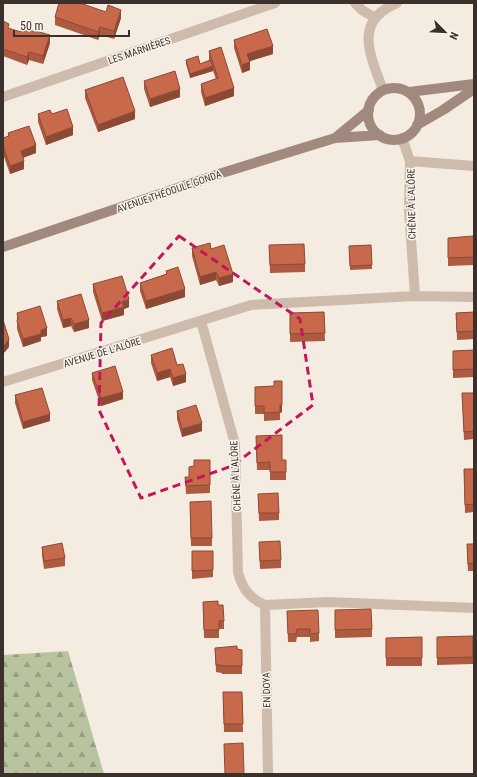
<svg xmlns="http://www.w3.org/2000/svg" width="477" height="777" viewBox="0 0 477 777" font-family="'Roboto Condensed',sans-serif">
  <defs>
    <pattern id="forest-firs" width="22" height="20" patternUnits="userSpaceOnUse"><rect width="22" height="20" fill="#b8c4a0"/><path d="M5 1l3.5 6h-7zM16 11l3.5 6h-7z" fill="#97a083"/></pattern>
  </defs>
  <rect width="100%" height="100%" fill="#f4ebe1"/>
  <!-- forest -->
  <path fill="url(#forest-firs)" d="M68,651L104,774H3V655Z"/>
  <g fill="none" stroke-linecap="round" stroke-linejoin="round">
    <!-- minor -->
    <path stroke="#cdbbac" stroke-width="10" d="M355,3L362,10L375,18
      M383,90C371,57 352,21 397,3
      M3,97L275,3
      M410,161L474,166
      M415,296L474,297
      M201,321L235,444L238,572C242,588 249,598 265,605L328,602L474,608
      M3,382L251,305L415,296L409,210L410,161L402,138
      M265,605L268,774"/>
    <!-- secondary -->
    <path stroke="#a18a7d" stroke-width="10" d="M368 114a26 26 0 1 1 52 0a26 26 0 1 1-52 0Z
      M409,92L474,84
      M417,125L443,110L474,89
      M335,138L369,110
      M3,247L222,173L335,138L380,135"/>
  </g>
  <!-- wall -->
  <path fill="#ac5a40" d="M55,17L121,18L114,39L100,35L98,40L55,25Z
    M3,21L9,29L50,43L43,64L29,60L27,65L3,56Z
    M234,40L273,54L250,61V70L242,73L234,48Z
    M209,51L234,96L205,106L201,92V84L216,79L213,71L190,78L186,64V60L200,64L209,61Z
    M144,81L180,97L150,107L144,89Z
    M85,90L135,119L98,132L85,98Z
    M38,114H52L73,135L46,145L38,122Z
    M8,133L36,153L23,158L24,169L10,174L3,154V138L8,137Z
    M474,236V265L448,266V245Z
    M269,245L305,264V272L270,273Z
    M371,245L372,269L350,270L349,246Z
    M192,248L211,249L233,282L219,286L216,280L200,285L192,256Z
    M166,271L185,297L146,309L140,291V283L166,274Z
    M93,284L129,307L124,309V315L102,321L93,292Z
    M57,301L89,328L74,332L71,326L63,328L57,309Z
    M324,312L325,341L290,342V313Z
    M474,312V339L457,340L456,313Z
    M17,313L47,336L41,337V341L23,347L17,329Z
    M474,350V377L453,378V351Z
    M151,355L177,365L186,382L173,386L170,377L157,381L151,363Z
    M92,373L123,399L101,406L92,380Z
    M282,381V412L280,413V420L264,421V414H255V387L274,386Z
    M462,393H474V439L464,440Z
    M15,395L50,421L23,429L15,403Z
    M177,411L202,431L182,437L177,419Z
    M256,436L282,460H286V480H270V470H257Z
    M210,460V493L186,494L185,477H189L194,466Z
    M464,469H474V512L465,513Z
    M258,494L279,513V520L259,521Z
    M190,510L212,538V546H191Z
    M474,544V571H468L467,552Z
    M42,547L65,558V566L44,569L42,555Z
    M259,549L281,560V568L260,569Z
    M213,551V577L192,579V559Z
    M203,602L218,605L224,621V629H219V638H204Z
    M335,610L372,629V637L335,638Z
    M287,611L319,633V641L310,642V637H297L296,642H288Z
    M473,636V664L437,665V637Z
    M422,637V666H386V638Z
    M215,648L242,650V674H222V673L216,672Z
    M223,692H242L243,732H224Z"/>
  <!-- shaded-wall -->
  <path fill="#8c4a34" d="M121,10V18L114,39V31Z
    M100,27V35L98,40V32Z
    M50,35V43L43,64V56Z
    M273,46V54L247,62V54Z
    M29,52V60L27,65V57Z
    M250,62V70L242,73V65Z
    M213,66V71L190,78V74Z
    M234,88V96L205,106V98Z
    M180,89V97L150,107V99Z
    M135,111V119L98,132V125Z
    M73,127V135L46,145V137Z
    M36,145V153L21,158V151Z
    M24,161V169L10,174V166Z
    M216,272V280L200,285V277Z
    M233,274V282L219,286V278Z
    M185,289V297L146,309V301Z
    M129,299V307L124,309V315L102,321V313L122,302Z
    M71,318V326L63,328V320Z
    M89,320V328L74,332V324Z
    M47,328V336L41,337V341L23,347V339L41,330Z
    M9,339V347L5,352L3,353V345Z
    M170,369V377L157,381V373Z
    M186,374V382L173,386V378Z
    M123,392V399L101,406V398Z
    M280,405H282V412L280,413Z
    M50,414V421L23,429V422Z
    M4,423V431H3V424Z
    M202,423V431L182,437V429Z"/>
  <!-- building -->
  <path fill="#c8694b" stroke="#8c4a34" d="M59,3H80L106,12L108,5L121,10L114,31L100,27L98,32L55,17Z
    M3,21L9,24L8,28L21,32L22,28L36,32V31L50,35L43,56L29,52L27,57L3,49Z
    M267,29L273,46L247,54L250,62L242,65L234,40Z
    M221,47L234,88L205,98L201,84L218,78L209,51Z
    M198,56L200,64L210,60L213,66L190,74L186,60Z
    M175,71L180,89L150,99L144,81Z
    M123,77L135,111L98,125L85,90Z
    M67,109L73,127L46,137L38,114L50,110L52,114Z
    M29,126L36,145L21,151L24,161L10,166L3,146V138L9,136L8,133Z
    M474,236V257L448,258V238Z
    M210,243L211,249L224,245L233,274L219,278L216,272L200,277L192,248Z
    M304,244L305,264L270,265L269,245Z
    M371,245L372,265L350,266L349,246Z
    M178,267L185,289L146,301L140,283L167,274L166,271Z
    M122,276L129,299L122,302L124,307L102,313L93,284Z
    M81,294L89,320L74,324L71,318L63,320L57,301Z
    M40,306L47,328L41,330V334L23,339L17,321L18,318L17,313Z
    M324,312L325,333L290,334V313Z
    M474,312V331L457,332L456,313Z
    M3,320L9,339L5,345H3Z
    M172,348L177,365L183,364L186,374L173,378L170,369L157,373L151,355Z
    M474,350V369L453,370V351Z
    M115,366L123,392L101,398L92,373Z
    M274,381H282V405H280V412L264,413V406H255V387L274,386Z
    M42,388L50,414L23,422L15,395Z
    M462,393H474V431L464,432Z
    M196,405L202,423L182,429L177,411Z
    M282,435V460H286V472H270V462L257,463L256,436Z
    M194,460H210V485L186,486L185,477H189V467L194,466Z
    M464,469H474V504L465,505Z
    M278,493L279,513H259L258,494Z
    M211,501L212,538H191L190,502Z
    M280,541L281,560L260,561L259,542Z
    M62,543L65,558L44,561L42,547Z
    M467,544H474V563L468,564Z
    M192,551H213V570L192,571Z
    M218,601V605H223L224,621H219V630H204L203,602Z
    M371,609L372,629L335,630V610Z
    M318,610L319,633L310,634V629H297L296,634H288L287,611Z
    M473,636V657L437,658V637Z
    M422,637V658H386V638Z
    M237,646V649L242,650V666H222V665H216L215,648Z
    M223,692H242L243,724H224Z
    M243,743L244,774H225L224,744Z"/>
  <!-- marked area -->
  <path fill="none" stroke="#c2185b" stroke-width="3" stroke-dasharray="8 5" stroke-linejoin="round" d="M179,236L300,319L313,405L232,466L141,498L99,410L101,323Z"/>
  <g text-anchor="middle" stroke-width="3" stroke-linejoin="round" paint-order="stroke">
    <!-- street labels -->
    <g font-size="10" fill="#3b302b" stroke="#fbf5ee">
      <text transform="translate(139 50) rotate(-19)" y="4">LES MARNIÈRES</text>
      <text transform="translate(169 191) rotate(-19)" y="4">AVENUE THÉODULE GONDA</text>
      <text transform="translate(411 204) rotate(-91)" y="4">CHÊNE À L'ALÔRE</text>
      <text transform="translate(102 352) rotate(-17)" y="4">AVENUE DE L'ALÔRE</text>
      <text transform="translate(235 476) rotate(-93)" y="4">CHÊNE À L'ALÔRE</text>
      <text transform="translate(266 690) rotate(-91)" y="4">EN DOYA</text>
    </g>
  </g>
  <!-- border -->
  <rect width="477" height="777" fill="none" stroke="#3b302b" stroke-width="8"/>
  <!-- north arrow -->
  <g transform="translate(445 32) rotate(114)" stroke="#fbf5ee" stroke-width="3" paint-order="stroke">
  <path d="M0-3L7 15L0 10L-7 15Z" fill="#3b302b"/>
  <text y="-6" font-size="11" font-weight="bold" text-anchor="middle" fill="#3b302b">N</text>
  </g>
  <!-- scale -->
  <path d="M14 30v6h115v-6" fill="none" stroke="#3b302b" stroke-width="2"/>
  <text x="20" y="30" font-size="12" fill="#3b302b" stroke="#fbf5ee" stroke-width="3" paint-order="stroke">50 m</text>
</svg>
